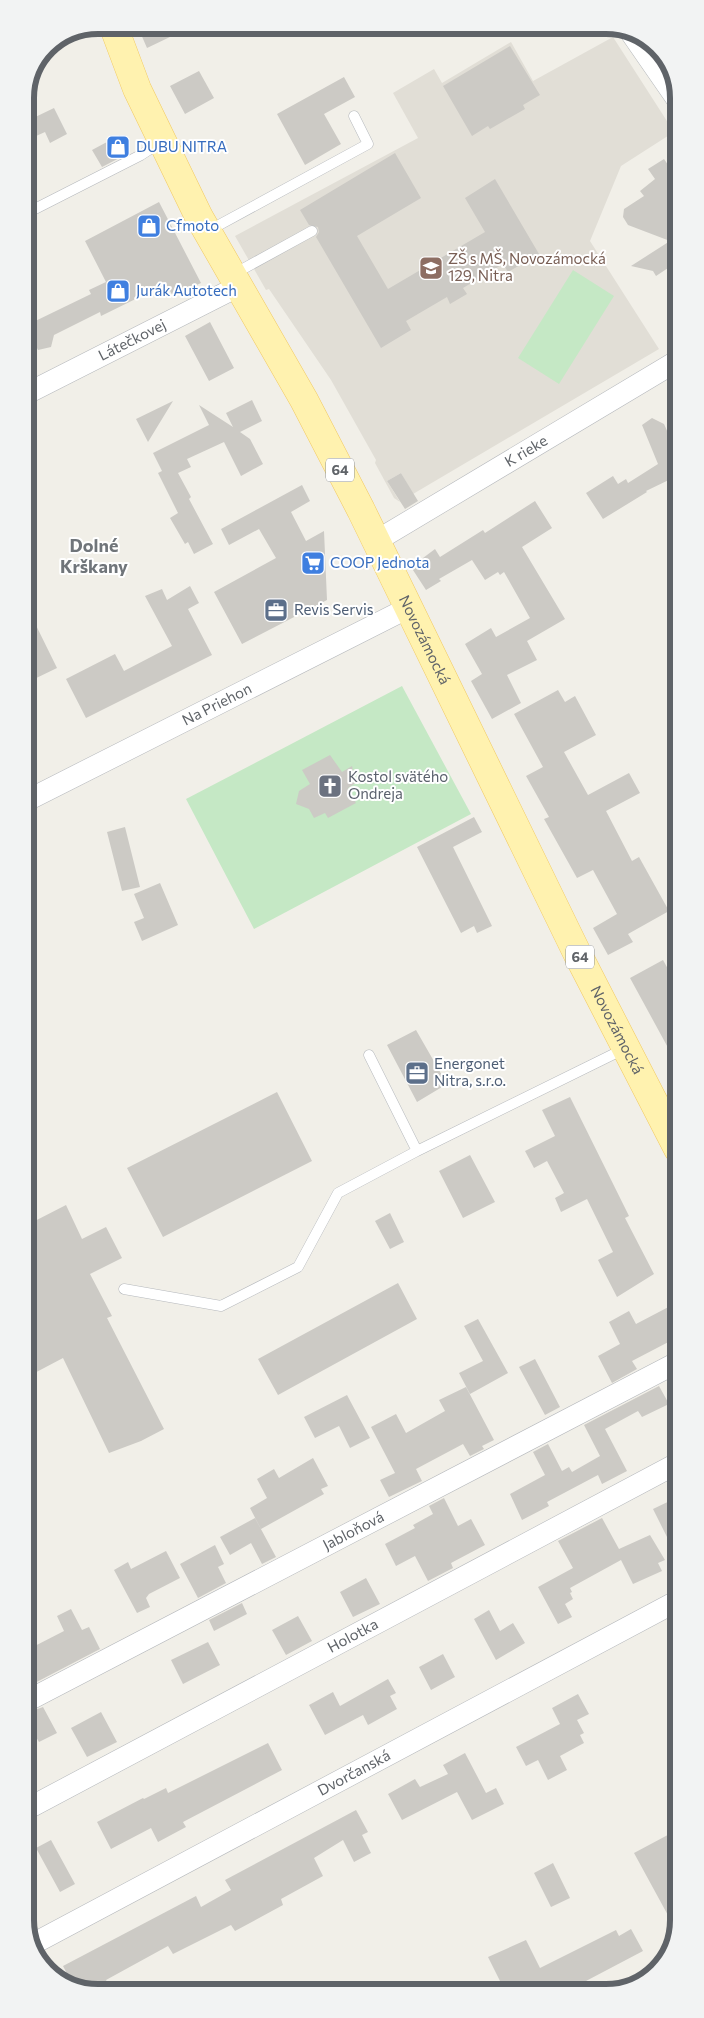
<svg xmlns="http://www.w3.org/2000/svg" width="704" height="2018" viewBox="0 0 704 2018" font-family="Commissioner,sans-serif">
  <rect width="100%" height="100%" fill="#f1efe8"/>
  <!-- education -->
  <path fill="#e1ded6" d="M613,37L674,132L621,166L590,241L659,349L413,494L401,473L387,481L400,502L394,498L375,463L376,460L331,380L269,289L266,290L235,236L418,138L393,93L434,69L442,83L511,42L533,81Z"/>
  <!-- green -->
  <path fill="#c5e8c5" d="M573,270L614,296L559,384L518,358Z
    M402,686L471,814L254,929L186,799Z"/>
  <!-- building -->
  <path fill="#cccac5" d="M137,25H195L147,48Z
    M510,46L540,95L523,105L525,109L490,129L488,126L472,136L443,86Z
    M199,71L214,98L185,114L170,86Z
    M344,77L355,97L324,114L341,144L305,165L277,114Z
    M54,108L67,134L50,143L45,132L25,141V122Z
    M120,135L129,153L102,167L92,150Z
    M395,153L421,198L357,236L388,289L485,232L465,198L495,179L539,254L508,272L503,264L463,288L467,294L450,304L447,297L406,321L411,330L381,348L316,237L319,232L318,227L309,225L300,210Z
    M664,159L677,178V262L656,276L653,271L631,266L670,241L628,225L623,217L624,209L644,196L640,191L655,179L648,169Z
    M159,202L201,283L173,296L166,284L101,316L100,312L54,335L51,347L38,350L35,344L25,349V326L91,294L89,290L106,282L85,241Z
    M210,322L234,368L209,381L185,336Z
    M252,400L262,421L240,432L250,439L263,464L241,476L224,442L187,459L191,467L178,473L191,497L189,499L213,544L194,554L188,542L185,544L170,518L178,513L158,473L162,471L153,453L209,425L199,405L233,427L226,413Z
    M173,401L148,442L136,419Z
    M652,418L664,424L672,442L677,440V476L646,491L647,492L603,519L586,493L613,476L618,484L626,479L628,483L658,464L642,425Z
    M401,473L418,501L405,509L387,481Z
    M302,485L310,501L291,512L306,541L324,531L327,600L242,644L214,592L276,558L259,529L229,545L221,529Z
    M535,501L552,528L522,547L565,619L527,641L537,660L507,675L521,703L492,719L471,681L482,674L465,644L491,628L496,637L530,618L504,572L500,575L498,572L485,580L472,560L439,579L441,581L426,590L411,567L435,549L440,557L483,530L485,533Z
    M190,586L199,603L188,609L212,655L86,718L66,679L115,654L124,671L172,646L145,596L162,589L167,600Z
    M26,605L57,668L26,683Z
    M558,690L565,702L575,696L596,735L564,752L588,795L629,773L640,793L606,811L632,861L639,857L669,911L628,934L633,942L608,955L593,928L617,914L593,870L577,878L544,819L549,817L526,776L543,767L514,714Z
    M330,755L342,772L352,766L356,783L348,788L356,803L328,818L325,813L314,818L309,809L296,804L299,791L310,784L302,770Z
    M474,817L482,832L453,847L492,926L477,933L474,926L461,933L417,847Z
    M125,827L140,887L122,891L107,832Z
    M160,883L178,925L142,941L134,922L144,918L134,894Z
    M663,960L678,987V1066L630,978Z
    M416,1030L447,1084L417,1102L387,1045Z
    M277,1092L312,1161L163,1237L127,1168Z
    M570,1097L629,1216L625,1218L654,1274L617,1297L598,1260L613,1252L587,1199L561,1212L555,1198L564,1193L547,1161L534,1168L525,1151L555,1136L542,1110Z
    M470,1155L495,1202L463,1218L439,1171Z
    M66,1205L82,1239L106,1227L122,1258L90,1274L112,1316L107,1318L164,1429L141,1441L109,1453L63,1358L27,1377V1225Z
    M390,1213L404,1242L390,1249L375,1221Z
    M398,1283L417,1319L278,1395L258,1359Z
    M678,1302V1337L632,1361L637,1369L612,1383L598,1356L620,1344L609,1322L629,1311L636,1324Z
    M478,1319L508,1373L470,1394L459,1373L483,1361L464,1326Z
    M535,1359L560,1407L545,1415L519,1367Z
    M659,1386L669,1404L642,1417L638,1411L605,1429L627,1471L602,1484L598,1475L547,1502L549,1506L522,1520L510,1494L545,1475L533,1452L548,1444L562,1471L569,1467L572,1472L600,1456L584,1425Z
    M466,1387L494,1440L482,1446L484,1449L470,1456L463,1444L416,1469L422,1481L389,1497L380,1480L395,1473L371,1427L396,1414L406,1433L445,1411L439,1400Z
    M347,1395L370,1438L350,1448L339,1426L315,1438L304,1417Z
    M313,1458L328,1486L321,1489L324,1494L261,1529L250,1508L267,1498L257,1479L274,1469L279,1478Z
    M678,1497V1559L653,1509Z
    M444,1498L458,1526L471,1519L485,1545L451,1563L453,1568L428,1581L415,1556L396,1566L385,1544L415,1528L413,1525L433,1514L429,1506Z
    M255,1518L276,1557L262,1564L251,1543L230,1555L220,1537Z
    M602,1518L619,1549L650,1535L665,1560L658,1563L662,1571L633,1584L621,1560L570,1588L572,1592L570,1593L573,1599L565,1604L572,1617L558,1624L538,1587L573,1568L558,1541Z
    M215,1545L224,1564L218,1567L226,1583L198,1598L180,1564Z
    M166,1551L180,1578L149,1594L146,1598L150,1607L137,1613L114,1570L128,1562L131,1569Z
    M366,1578L380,1604L353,1617L340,1592Z
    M242,1603L247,1614L214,1631L209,1620Z
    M71,1609L82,1630L89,1627L100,1649L27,1687V1650L64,1631L57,1616Z
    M489,1610L500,1631L513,1623L525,1643L496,1660L474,1619Z
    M298,1616L312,1641L286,1655L272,1630Z
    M208,1642L220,1665L183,1684L171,1660Z
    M443,1654L455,1677L431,1690L419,1667Z
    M388,1679L396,1693L390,1696L397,1709L368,1725L363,1715L325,1735L309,1705L333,1692L340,1706Z
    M578,1694L589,1714L577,1720L584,1733L580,1735L584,1743L560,1756L567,1770L548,1780L538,1760L526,1766L516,1747L560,1724L552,1708Z
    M43,1707L57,1733L39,1742L33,1732L27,1735V1713Z
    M101,1712L117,1742L87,1757L71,1728Z
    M268,1743L282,1770L183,1822L186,1827L158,1842L151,1828L111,1849L97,1822L143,1798L144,1799L166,1788L168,1793Z
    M465,1753L486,1793L496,1788L504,1804L472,1820L457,1792L402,1820L388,1794L415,1779L420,1787L448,1774L443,1765Z
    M356,1810L368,1832L362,1835L371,1853L354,1862L343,1840L314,1858L323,1876L281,1899L283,1905L235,1931L231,1925L173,1954L168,1946L106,1980L113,1993H92L73,1985L63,1966L196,1896L201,1907L231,1890L225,1880Z
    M679,1829V1921L676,1930L634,1853Z
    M51,1840L75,1884L60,1892L36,1848Z
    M553,1863L570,1898L551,1907L534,1873Z
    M631,1929L643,1951L567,1991H505L488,1957L526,1940L540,1968L616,1930L619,1936Z"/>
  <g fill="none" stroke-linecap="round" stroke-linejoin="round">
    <!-- lane casing -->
    <g stroke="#b5b8bc" stroke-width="11">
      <path id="lane" d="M25,214L141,155L161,142
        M208,231L368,144L354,116
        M232,275L312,231
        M369,1055L417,1151
        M124,1289L221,1306L298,1267L338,1193L417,1151L624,1049"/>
    </g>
    <!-- street casing -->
    <g stroke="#b5b8bc" stroke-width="22">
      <g id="street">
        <path d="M631,33L676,98"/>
        <path id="s1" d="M26,394L237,287"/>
        <path id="s2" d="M376,541L677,361"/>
        <path id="s3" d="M26,801L408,608"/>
        <path id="s4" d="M27,1701L678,1362"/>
        <path id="s5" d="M27,1809L678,1463"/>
        <path id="s6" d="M31,1945L679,1600"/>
      </g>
    </g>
    <!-- primary casing -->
    <g stroke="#f2c960" stroke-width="29">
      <g id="primary">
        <path id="s7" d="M113,25L137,89L199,217L304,400L361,510L577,953L678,1149"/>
      </g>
    </g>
    <!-- lane -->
    <use href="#lane" stroke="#fff" stroke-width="10"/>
    <!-- street -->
    <use href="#street" stroke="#fff" stroke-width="21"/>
    <!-- primary -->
    <use href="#primary" stroke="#fff2af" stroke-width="28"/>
  </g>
  <!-- icons -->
  <defs>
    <g id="shop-square" transform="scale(1.25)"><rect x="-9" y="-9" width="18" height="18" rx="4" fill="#3f7fe0" stroke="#fff"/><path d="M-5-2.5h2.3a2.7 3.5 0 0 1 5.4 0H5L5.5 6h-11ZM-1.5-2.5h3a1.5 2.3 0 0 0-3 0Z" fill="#fff"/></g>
    <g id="school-square" transform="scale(1.25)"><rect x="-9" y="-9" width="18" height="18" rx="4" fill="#8d6e63" stroke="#fff"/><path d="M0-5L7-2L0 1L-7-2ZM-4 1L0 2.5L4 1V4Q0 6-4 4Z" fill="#fff"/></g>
    <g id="supermarket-square" transform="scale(1.25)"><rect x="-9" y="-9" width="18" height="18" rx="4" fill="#3f7fe0" stroke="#fff"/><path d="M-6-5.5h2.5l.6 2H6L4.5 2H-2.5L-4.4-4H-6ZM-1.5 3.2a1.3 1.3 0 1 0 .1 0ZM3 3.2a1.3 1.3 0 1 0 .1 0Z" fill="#fff"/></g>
    <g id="office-square" transform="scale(1.25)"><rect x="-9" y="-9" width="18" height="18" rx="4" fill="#5c6f8a" stroke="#fff"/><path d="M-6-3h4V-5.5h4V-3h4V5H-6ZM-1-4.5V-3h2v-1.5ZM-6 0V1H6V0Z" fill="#fff"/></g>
    <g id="church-square" transform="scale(1.25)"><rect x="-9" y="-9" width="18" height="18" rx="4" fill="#6b7280" stroke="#fff"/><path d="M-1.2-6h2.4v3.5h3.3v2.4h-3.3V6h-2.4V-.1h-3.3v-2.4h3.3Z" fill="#fff"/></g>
  </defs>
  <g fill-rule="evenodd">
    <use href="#shop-square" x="118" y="147"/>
    <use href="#shop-square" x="149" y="226"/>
    <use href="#school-square" x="431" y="268"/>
    <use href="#shop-square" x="118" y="291"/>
    <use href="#supermarket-square" x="313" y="563"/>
    <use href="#office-square" x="276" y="610"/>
    <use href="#church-square" x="330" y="786"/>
    <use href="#office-square" x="417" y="1073"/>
  </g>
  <g text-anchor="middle" stroke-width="4" stroke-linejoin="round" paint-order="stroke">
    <!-- shield labels -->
    <g fill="#fff" stroke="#8f9295" stroke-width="1">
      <rect x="326" y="458.5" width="28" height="23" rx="4"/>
      <rect x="566" y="945.5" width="28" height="23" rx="4"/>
    </g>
    <g font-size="14" font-weight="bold" fill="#5f6368">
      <text x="340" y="475">64</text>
      <text x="580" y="962">64</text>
    </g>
    <!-- shop labels -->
    <g font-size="15" fill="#366cbe" stroke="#fff" text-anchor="start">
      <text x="136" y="152">DUBU NITRA</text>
      <text x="166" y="231">Cfmoto</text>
      <text x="136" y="296">Jurák Autotech</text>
      <text x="330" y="568">COOP Jednota</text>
    </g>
    <!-- education labels -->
    <g font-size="15" fill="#785e54" stroke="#fff" text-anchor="start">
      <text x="448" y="264">ZŠ s MŠ, Novozámocká<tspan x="448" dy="17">129, Nitra</tspan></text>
    </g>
    <!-- street labels -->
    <g font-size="15" fill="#5f6368" stroke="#fff">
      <text dy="5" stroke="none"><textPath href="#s1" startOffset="119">Látečkovej</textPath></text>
      <text dy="5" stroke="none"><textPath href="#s2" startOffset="175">K rieke</textPath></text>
      <text dy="5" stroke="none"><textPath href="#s7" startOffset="690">Novozámocká</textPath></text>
      <text dy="5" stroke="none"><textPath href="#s3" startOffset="214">Na Priehon</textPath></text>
      <text dy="5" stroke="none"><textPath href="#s7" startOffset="1125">Novozámocká</textPath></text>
      <text dy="5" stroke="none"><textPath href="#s4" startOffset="368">Jabloňová</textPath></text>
      <text dy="5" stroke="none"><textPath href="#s5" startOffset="369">Holotka</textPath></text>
      <text dy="5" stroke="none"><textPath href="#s6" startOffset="366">Dvorčanská</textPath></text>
    </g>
    <!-- service labels -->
    <g font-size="15" fill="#4e5e75" stroke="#fff" text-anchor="start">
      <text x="294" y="615">Revis Servis</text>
      <text x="434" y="1069">Energonet<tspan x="434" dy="17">Nitra, s.r.o.</tspan></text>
    </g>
    <!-- worship labels -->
    <g font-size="15" fill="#5b616d" stroke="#fff" text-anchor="start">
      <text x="348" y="782">Kostol svätého<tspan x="348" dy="17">Ondreja</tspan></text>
    </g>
    <!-- quarter labels -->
    <g font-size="18" font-weight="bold" fill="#70757a" stroke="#fff">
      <text x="94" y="552">Dolné<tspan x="94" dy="21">Krškany</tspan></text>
    </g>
  </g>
  <!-- crop -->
  <path d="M0 0H704V2018H0ZM98 34H606A64 64 0 0 1 670 98V1920A64 64 0 0 1 606 1984H98A64 64 0 0 1 34 1920V98A64 64 0 0 1 98 34Z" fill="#f2f3f3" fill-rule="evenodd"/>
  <path fill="none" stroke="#5f6368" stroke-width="6" d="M98 34H606A64 64 0 0 1 670 98V1920A64 64 0 0 1 606 1984H98A64 64 0 0 1 34 1920V98A64 64 0 0 1 98 34Z"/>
</svg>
